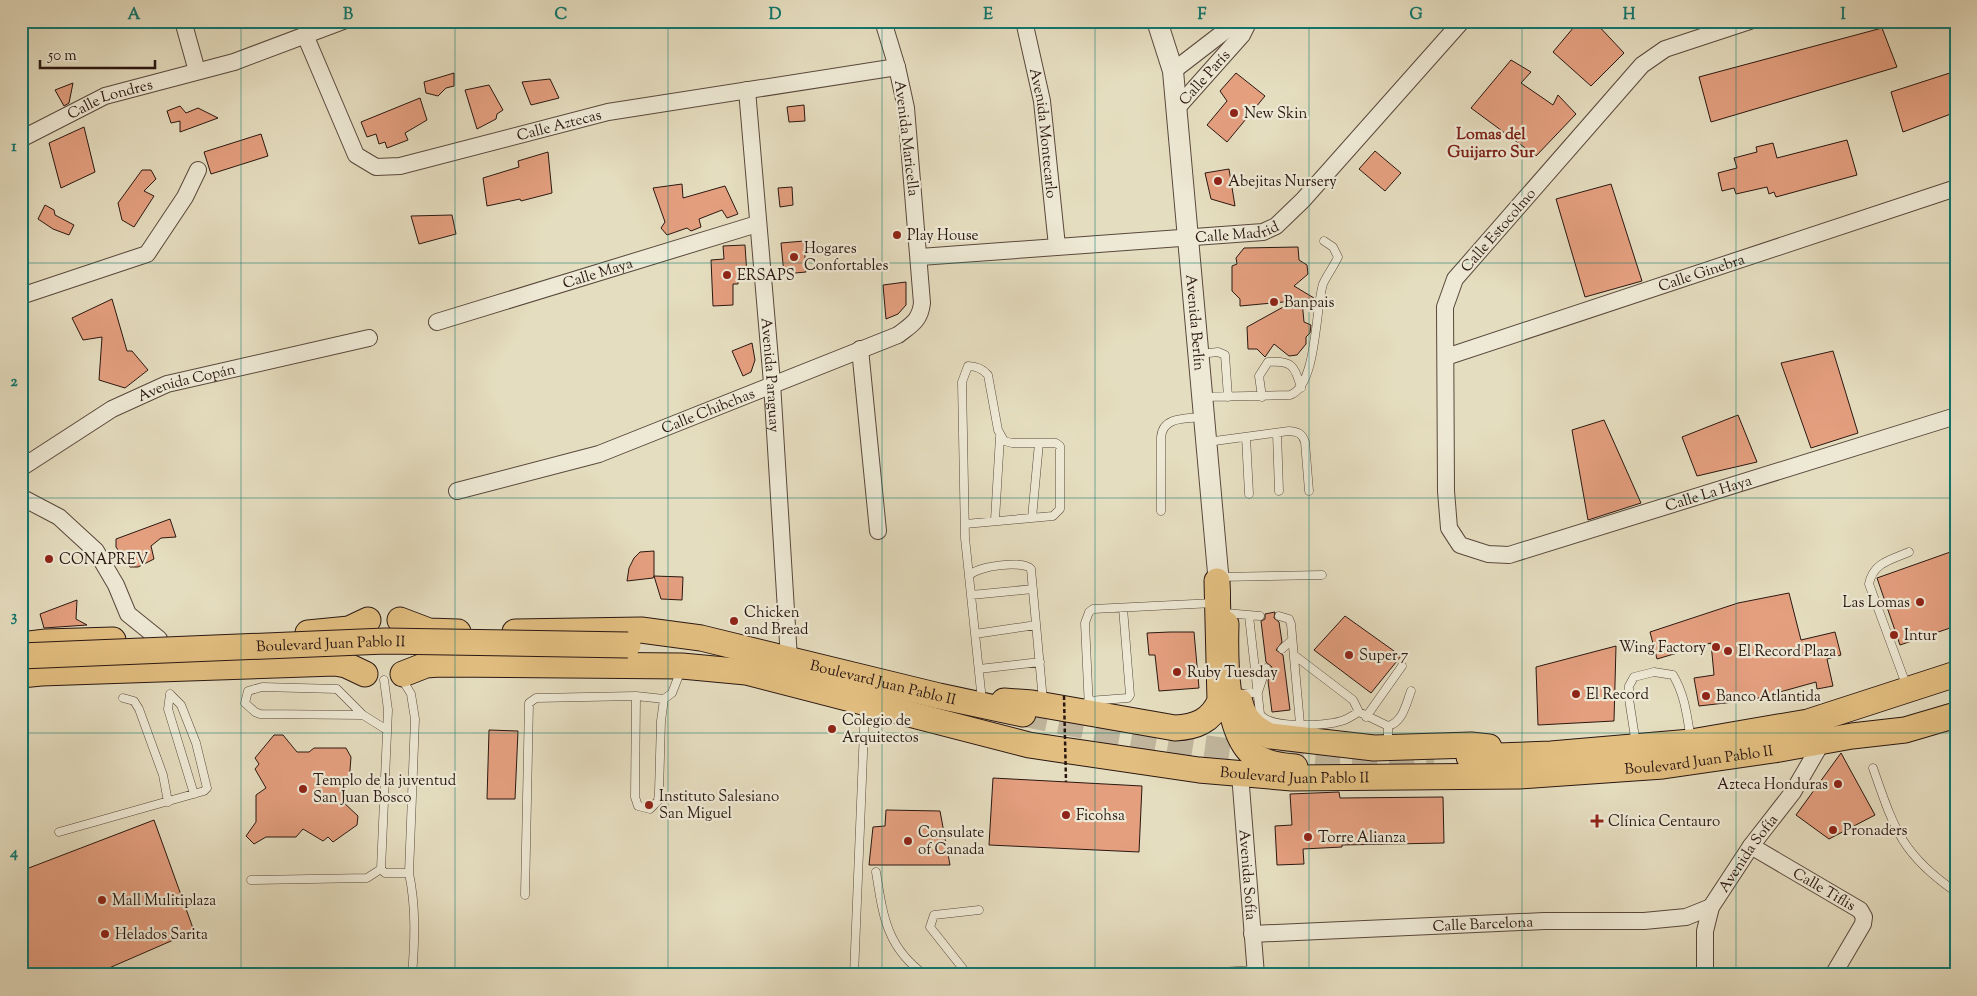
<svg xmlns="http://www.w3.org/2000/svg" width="1977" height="996" viewBox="0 0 1977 996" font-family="'Sorts Mill Goudy',serif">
  <rect width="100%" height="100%" fill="#e5ddbf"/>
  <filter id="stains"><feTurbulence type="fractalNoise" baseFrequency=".004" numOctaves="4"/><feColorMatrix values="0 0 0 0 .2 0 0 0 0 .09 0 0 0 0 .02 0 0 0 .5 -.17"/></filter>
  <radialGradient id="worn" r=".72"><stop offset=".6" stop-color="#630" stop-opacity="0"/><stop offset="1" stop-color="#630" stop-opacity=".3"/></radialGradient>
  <!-- building -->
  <path fill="#e49f7f" stroke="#2a1711" d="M1579,21H1594L1624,53L1591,86L1553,52Z
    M1882,28L1897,67L1711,122L1699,77Z
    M1511,60L1531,72L1521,83L1553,105L1558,95L1576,114L1536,156L1471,108Z
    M1956,71V112L1903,132L1891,92Z
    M454,73V86L446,88L438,96L426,93L424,82Z
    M1236,73L1265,96L1227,142L1207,125L1227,101L1220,91Z
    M550,79L559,98L531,105L522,82Z
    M73,83L69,103L64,106L55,90Z
    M489,85L503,110L497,114L496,119L477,129L465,90Z
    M420,98L427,120L405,133L408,140L387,148L385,142L379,144L376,134L367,137L361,122Z
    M804,105L805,121L789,122L787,107Z
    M180,106L186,113L198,108L218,118L180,132V121L171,123L167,111Z
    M84,127L95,172L61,188L49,143Z
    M261,134L268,156L211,174L204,152Z
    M1847,140L1857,175L1776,197L1774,192L1769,194L1767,187L1736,194L1734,188L1722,191L1718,173L1737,168L1734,158L1757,152L1756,147L1773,143L1777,158Z
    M1375,151L1401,173L1385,191L1359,169Z
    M548,152L552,193L521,201L520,199L487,206L483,178L519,167L518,161Z
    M1229,169L1235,206L1211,199L1205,173Z
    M142,170H151L156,179L144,191L154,196L134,227L122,220L118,203Z
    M682,184L683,198L725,186L738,214L727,218L722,210L699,219L701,227L691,231L687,228L667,235L661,228L665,222L653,188Z
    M1611,184L1642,281L1585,297L1556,199Z
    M792,187L793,205L780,207L778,188Z
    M45,205L54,210L55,215L74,225L69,235L53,229L38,219Z
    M452,215L456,234L419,244L411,216Z
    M804,241L806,272L784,274L781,243Z
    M745,245L747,275L738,276V284H733V305L713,306L711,260L724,259L723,246Z
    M1298,247L1299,260L1307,265L1308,274L1294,286L1314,298L1302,301L1304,322L1311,325L1310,333L1306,337V344L1297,355L1289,356L1274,344L1265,357L1257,349H1248L1247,327L1294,301L1240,306V299L1232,291V266L1237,264L1236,258L1244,248Z
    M906,282V305L898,314L886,319L883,285Z
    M112,299L127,351H132L148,370L125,388L99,380L102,337L83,340L72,318Z
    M752,343L755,360L751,372L743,376L732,351Z
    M1833,351L1858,433L1811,448L1781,363Z
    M1738,415L1757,462L1697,476L1682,437Z
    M1604,420L1641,503L1588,520L1572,430Z
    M170,519L176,537L161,538L151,546L154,559L138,567H130L116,547V539Z
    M1956,550V626L1900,645L1877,578Z
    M654,551V576L683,577L682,600L661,599L654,576L653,578L627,581L629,568L634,558L640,552Z
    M1789,593L1801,640L1835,632L1841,655L1827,659L1833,686L1817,689L1816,682L1751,700L1699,706L1694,678L1714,675L1711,643L1657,659L1650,632L1738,603Z
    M77,600L76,619L87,625L44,628L40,614Z
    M1275,612L1274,618L1279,622L1282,642L1276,650L1283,655L1290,710L1272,712L1268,681L1272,667L1266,662L1261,621L1265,619V614Z
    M1345,616L1401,656L1371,693L1314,650Z
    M1170,632H1194L1199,688L1159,691L1155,655H1149L1147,633Z
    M1616,646L1614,721L1538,725L1536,667Z
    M489,730L518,731L515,799H487Z
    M274,735H283L297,752H309L314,748H346L351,757L349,783L341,790L342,801L358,816L357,825L333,842L328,837L323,841L303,829L296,837H266L254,844L246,836L256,822V795L266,788L255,769L259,764L255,758Z
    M1841,753L1875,815L1829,839L1796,815Z
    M993,778L1142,786L1139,852L989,845Z
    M1339,792L1340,798L1443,797L1444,843L1342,845V847L1303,849L1304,864L1277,865L1275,826L1292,825L1290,794Z
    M886,810L940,811L950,865H869L873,827L885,826Z
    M154,820L194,931L93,975H21V871Z"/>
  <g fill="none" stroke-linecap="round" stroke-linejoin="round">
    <!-- primary-tunnel -->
    <path stroke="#c0b59c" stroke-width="25" stroke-dasharray="25 12" stroke-linecap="butt" d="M1023,714C1130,736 1238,757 1347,762C1375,764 1405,759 1434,758"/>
    <!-- service casing -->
    <g stroke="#59483c" stroke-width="9">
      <path id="service" d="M1199,354L1218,352L1225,355L1228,397
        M1203,397L1290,395C1317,386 1315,310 1323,284C1327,275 1334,266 1338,257L1333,247L1324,241
        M1262,397L1259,376L1268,362C1291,360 1295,365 1301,388
        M1277,433L1279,491
        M1246,437L1249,494
        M1207,442L1289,431C1298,432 1302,433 1305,442L1309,491
        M1161,511V437C1163,416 1186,419 1203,417
        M1032,518L1039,443
        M995,520L1000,437
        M965,524L1053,516L1060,509V446L1056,443H1012L1004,441L998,430L988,375C982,368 976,366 968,366L962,382L965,538L969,576
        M1219,577L1322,575
        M971,595L1033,589
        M1225,613L1260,616
        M1249,616L1260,714C1270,729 1325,726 1341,721C1347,720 1353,715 1359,712
        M1279,616L1289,619L1291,624L1300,724
        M975,634L1036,625
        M1282,649L1292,640
        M1294,655L1353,700L1359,712L1388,726V743
        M979,669L1040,662
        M384,680L388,710L381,869L385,873H409L415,719L411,694L402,679
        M1907,687L1869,584C1873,563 1890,560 1909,552
        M170,694L168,709L194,794
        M1241,694L1258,692L1266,668
        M636,696L635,797L638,806L650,809L658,801L659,792L661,721L664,699L672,693L681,670
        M123,698L134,701L139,709L163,775L168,802
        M982,701L969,576C976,566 1023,560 1031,569L1043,701
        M1088,701L1128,698L1130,695L1123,608
        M1089,709L1085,623L1089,612L1093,609L1214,603
        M363,715L260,714L255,712L245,703L248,691L262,687L337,689L363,715L387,730
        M1366,717L1402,666
        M1388,726C1403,722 1406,704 1411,691
        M1636,744L1629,699V686L1634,677L1654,672L1673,675C1685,695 1687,716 1691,740
        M1873,768C1894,828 1901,854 1956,892
        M59,832L204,791L207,788L196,743L181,705L170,694
        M876,872C883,915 886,947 925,975
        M409,873C416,907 415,940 412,975
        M251,880L367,878L381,869
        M525,895L529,703L536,698L636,696L664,699
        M854,975L865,705
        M968,975L930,927L934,915L979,910
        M1168,975L1255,970"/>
    </g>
    <!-- minor casing -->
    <g stroke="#59483c" stroke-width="18">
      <g id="minor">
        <path d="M183,21L197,71"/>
        <path id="s1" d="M1024,21L1042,101L1057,246"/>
        <path id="s2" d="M1750,21L1665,49L1642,65L1455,279L1445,307L1446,491L1449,528L1460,545L1488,554L1509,555L1956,416"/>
        <path id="s3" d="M305,35L356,155L376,167L400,166L608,112L897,67"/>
        <path d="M1173,71L1238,21"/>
        <path id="s4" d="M747,90L772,383L789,659"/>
        <path id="s5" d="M1177,108L1242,35L1249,21"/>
        <path id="s6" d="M21,139L105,96L234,62L343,21"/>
        <path id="s7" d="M920,257C1034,248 1149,241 1263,232L1276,226L1303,200L1462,21"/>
        <path d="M21,296L147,254L185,197L198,170"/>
        <path id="s8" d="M437,322L757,224"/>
        <path d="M860,349L878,531"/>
        <path id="s9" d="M1446,357L1956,188"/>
        <path id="s10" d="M21,468L112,409L167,384L369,338"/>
        <path id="s11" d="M457,491L599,454L898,335C911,325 920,321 922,303L906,108L897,67L883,21"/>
        <path d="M21,497L59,517L96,551L116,585L128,614L159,639"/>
        <path id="s12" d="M1240,774L1256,975"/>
        <path id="s13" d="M1751,846L1860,910L1864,917L1863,924L1833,975"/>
        <path id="s14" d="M1252,934L1544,921H1644L1686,917L1711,907"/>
        <path id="s15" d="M1705,975V931L1711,907L1751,846L1793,792L1822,742"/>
      </g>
    </g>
    <!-- tertiary casing -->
    <g stroke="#59483c" stroke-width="22">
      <g id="tertiary">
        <path id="s16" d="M1157,21L1173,71L1220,595"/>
      </g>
    </g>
    <!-- primary casing -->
    <g stroke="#2a1711" stroke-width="27">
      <g id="primary">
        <path d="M400,620L429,631L458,632"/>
        <path d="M1226,624C1225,657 1225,735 1255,756C1265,763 1282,766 1295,767"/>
        <path id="s17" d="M515,632L641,630L701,638L939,696L1023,714"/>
        <path d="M308,633L349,629L368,620"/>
        <path d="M21,645L46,642L113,640"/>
        <path id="s18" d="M403,674L426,665L440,664L682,666L746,672L1029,745L1199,770L1292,778L1520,776L1663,766L1774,750L1852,736L1905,730L1956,715"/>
        <path d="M21,675L41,673L335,663L346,665L365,674"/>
        <path d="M1004,701L1032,703L1175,728C1196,727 1211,721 1220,701L1217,581"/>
        <path d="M1240,702C1244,719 1254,729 1270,736L1374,748L1471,745L1489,747"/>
        <path d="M1469,757L1551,754L1691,742L1808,722L1956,674"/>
      </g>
    </g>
    <!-- service -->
    <use href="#service" stroke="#eee9d5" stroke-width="8"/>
    <!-- minor -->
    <use href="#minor" stroke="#eee9d5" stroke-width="16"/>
    <!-- tertiary -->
    <use href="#tertiary" stroke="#eee9d5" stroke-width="20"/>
    <!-- primary -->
    <use href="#primary" stroke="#e2be80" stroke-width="25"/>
    <!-- primary-bridge casing -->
    <g stroke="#2a1711" stroke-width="27" stroke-linecap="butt">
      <g id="primary-bridge">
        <path id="s19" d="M21,656L385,641L628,645"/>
      </g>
    </g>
    <!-- path-bridge -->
    <path stroke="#2a1711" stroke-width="2.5" stroke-dasharray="4 2.5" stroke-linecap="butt" d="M1064,696L1066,782"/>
    <!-- primary-bridge -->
    <use href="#primary-bridge" stroke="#e2be80" stroke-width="25"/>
  </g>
  <!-- grid -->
  <path fill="none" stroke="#0f766e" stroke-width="1" stroke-opacity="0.55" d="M241,21V975M455,21V975M668,21V975M882,21V975M1095,21V975M1309,21V975M1522,21V975M1736,21V975M21,263H1956M21,498H1956M21,733H1956"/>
  <!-- markers -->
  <g fill="#8f2418" stroke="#eee9d5" stroke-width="2">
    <circle cx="1234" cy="113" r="5"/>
    <circle cx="1218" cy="181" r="5"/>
    <circle cx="897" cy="235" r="5"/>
    <circle cx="794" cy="257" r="5"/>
    <circle cx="727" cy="275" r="5"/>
    <circle cx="1274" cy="302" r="5"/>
    <circle cx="49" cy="559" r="5"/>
    <circle cx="1920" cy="602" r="5"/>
    <circle cx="734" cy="621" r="5"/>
    <circle cx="1894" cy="635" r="5"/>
    <circle cx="1716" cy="647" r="5"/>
    <circle cx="1728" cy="651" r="5"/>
    <circle cx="1349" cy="655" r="5"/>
    <circle cx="1177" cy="672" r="5"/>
    <circle cx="1576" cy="694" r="5"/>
    <circle cx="1706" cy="696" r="5"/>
    <circle cx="832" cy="729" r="5"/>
    <circle cx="1838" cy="784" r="5"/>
    <circle cx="303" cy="789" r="5"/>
    <circle cx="649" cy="805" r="5"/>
    <circle cx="1066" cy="815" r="5"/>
    <path d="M1594.5 813.5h5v5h5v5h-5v5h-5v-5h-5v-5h5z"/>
    <circle cx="1833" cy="830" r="5"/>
    <circle cx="1308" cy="837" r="5"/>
    <circle cx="908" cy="841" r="5"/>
    <circle cx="102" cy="900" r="5"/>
    <circle cx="105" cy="934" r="5"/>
  </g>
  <g text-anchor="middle" stroke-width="4.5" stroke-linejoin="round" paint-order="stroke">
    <!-- street labels -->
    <g font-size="15" fill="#2a1711" stroke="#eee9d5">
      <text dy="5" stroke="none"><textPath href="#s5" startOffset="41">Calle París</textPath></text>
      <text dy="5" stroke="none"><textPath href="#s6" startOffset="98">Calle Londres</textPath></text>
      <text dy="5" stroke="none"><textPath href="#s3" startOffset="342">Calle Aztecas</textPath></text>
      <text dy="5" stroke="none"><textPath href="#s1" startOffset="114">Avenida Montecarlo</textPath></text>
      <text transform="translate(907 138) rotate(83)" y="5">Avenida Maricella</text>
      <text dy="5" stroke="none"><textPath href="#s7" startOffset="318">Calle Madrid</textPath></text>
      <text transform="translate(1498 230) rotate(-49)" y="5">Calle Estocolmo</text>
      <text dy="5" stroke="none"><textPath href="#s9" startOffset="269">Calle Ginebra</textPath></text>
      <text dy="5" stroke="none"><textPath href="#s8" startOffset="168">Calle Maya</textPath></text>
      <text dy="5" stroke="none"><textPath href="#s16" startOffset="305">Avenida Berlín</textPath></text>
      <text dy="5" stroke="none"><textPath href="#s4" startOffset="286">Avenida Paraguay</textPath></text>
      <text dy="5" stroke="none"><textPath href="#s10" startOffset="188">Avenida Copán</textPath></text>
      <text dy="5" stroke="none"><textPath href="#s11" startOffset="264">Calle Chibchas</textPath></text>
      <text dy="5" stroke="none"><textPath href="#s2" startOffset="932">Calle La Haya</textPath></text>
      <text dy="5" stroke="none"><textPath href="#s19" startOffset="310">Boulevard Juan Pablo II</textPath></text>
      <text dy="5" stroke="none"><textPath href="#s17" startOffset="374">Boulevard Juan Pablo II</textPath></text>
      <text dy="5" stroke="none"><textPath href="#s18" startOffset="1310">Boulevard Juan Pablo II</textPath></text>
      <text dy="5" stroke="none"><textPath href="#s18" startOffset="905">Boulevard Juan Pablo II</textPath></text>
      <text dy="5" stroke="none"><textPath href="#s15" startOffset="134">Avenida Sofía</textPath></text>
      <text dy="5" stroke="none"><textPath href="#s12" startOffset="101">Avenida Sofía</textPath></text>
      <text dy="5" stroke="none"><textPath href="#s13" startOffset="85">Calle Tiflis</textPath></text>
      <text dy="5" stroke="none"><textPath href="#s14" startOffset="231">Calle Barcelona</textPath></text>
    </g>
    <!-- poi labels -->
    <g font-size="15" fill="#2a1711" stroke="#eee9d5" text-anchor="start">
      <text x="1244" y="118">New Skin</text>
      <text x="1228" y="186">Abejitas Nursery</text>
      <text x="907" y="240">Play House</text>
      <text x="804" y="253">Hogares<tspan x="804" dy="17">Confortables</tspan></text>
      <text x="737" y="280">ERSAPS</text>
      <text x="1284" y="307">Banpais</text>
      <text x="59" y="564">CONAPREV</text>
      <text x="1910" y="607" text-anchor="end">Las Lomas</text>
      <text x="744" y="617">Chicken<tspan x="744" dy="17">and Bread</tspan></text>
      <text x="1904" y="640">Intur</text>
      <text x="1706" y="652" text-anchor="end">Wing Factory</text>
      <text x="1738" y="656">El Record Plaza</text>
      <text x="1359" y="660">Super 7</text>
      <text x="1187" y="677">Ruby Tuesday</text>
      <text x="1586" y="699">El Record</text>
      <text x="1716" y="701">Banco Atlantida</text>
      <text x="842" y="725">Colegio de<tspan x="842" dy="17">Arquitectos</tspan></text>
      <text x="313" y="785">Templo de la juventud<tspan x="313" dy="17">San Juan Bosco</tspan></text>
      <text x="1828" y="789" text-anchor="end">Azteca Honduras</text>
      <text x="659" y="801">Instituto Salesiano<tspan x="659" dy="17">San Miguel</tspan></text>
      <text x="1076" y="820">Ficohsa</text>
      <text x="1608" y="826">Clínica Centauro</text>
      <text x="1843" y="835">Pronaders</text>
      <text x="918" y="837">Consulate<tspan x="918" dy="17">of Canada</tspan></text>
      <text x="1318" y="842">Torre Alianza</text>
      <text x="112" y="905">Mall Mulitiplaza</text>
      <text x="115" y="939">Helados Sarita</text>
    </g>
    <!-- neighbourhood labels -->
    <g font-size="16" font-weight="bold" fill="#7a1f14" stroke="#eee9d5">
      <text x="1491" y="139">Lomas del<tspan x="1491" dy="18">Guijarro Sur</tspan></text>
    </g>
  </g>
  <!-- margin -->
  <rect width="1977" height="996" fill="none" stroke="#e5ddbf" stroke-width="55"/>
  <!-- scale -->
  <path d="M40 60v8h115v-8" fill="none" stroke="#2a1711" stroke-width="2.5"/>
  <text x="48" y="60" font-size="15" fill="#2a1711" stroke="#eee9d5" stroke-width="4" paint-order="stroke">50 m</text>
  <rect x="28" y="28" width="1922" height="940" fill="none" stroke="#0f766e" stroke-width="2"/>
  <g font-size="16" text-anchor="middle" font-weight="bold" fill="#0f766e">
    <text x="134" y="19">A</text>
    <text x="348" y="19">B</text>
    <text x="561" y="19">C</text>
    <text x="775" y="19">D</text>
    <text x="988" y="19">E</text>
    <text x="1202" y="19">F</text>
    <text x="1416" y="19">G</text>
    <text x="1629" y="19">H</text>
    <text x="1843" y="19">I</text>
    <text x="14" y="151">1</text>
    <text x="14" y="386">2</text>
    <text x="14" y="621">3</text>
    <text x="14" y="857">4</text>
  </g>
  <rect width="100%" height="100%" filter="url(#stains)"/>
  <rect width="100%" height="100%" fill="url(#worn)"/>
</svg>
